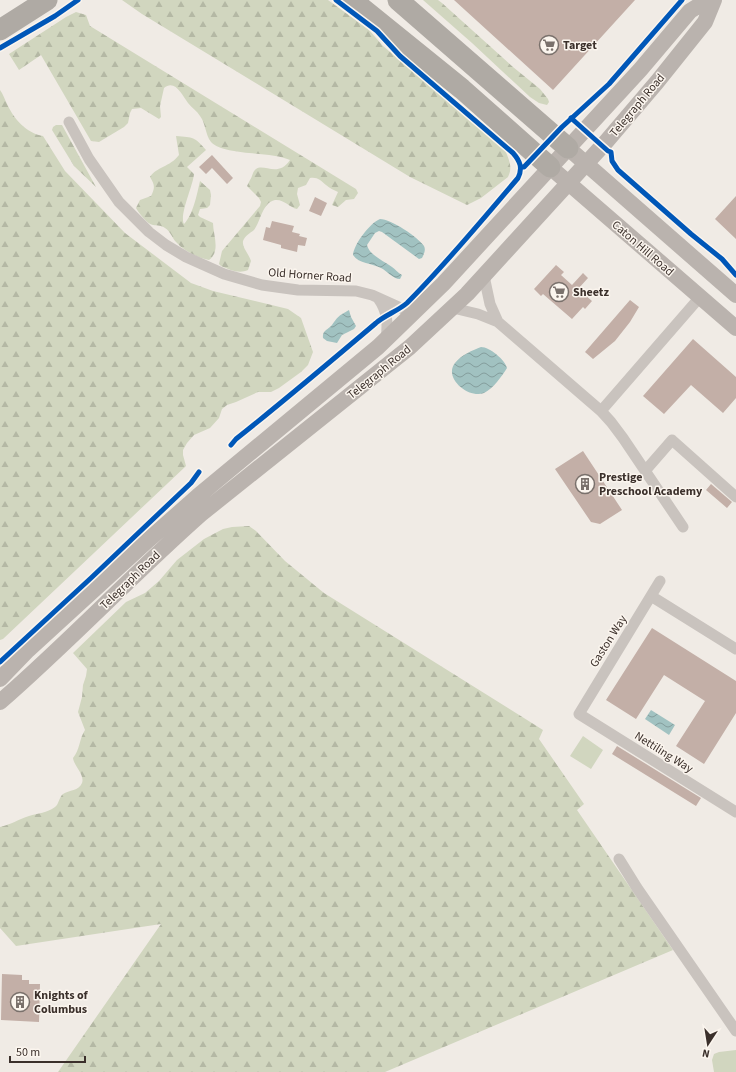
<svg xmlns="http://www.w3.org/2000/svg" width="736" height="1072" viewBox="0 0 736 1072" font-family="'Source Sans 3',sans-serif">
  <defs>
    <pattern id="forest-firs" width="22" height="20" patternUnits="userSpaceOnUse"><rect width="22" height="20" fill="#d1d6bf"/><path d="M5 1l3.5 6h-7zM16 11l3.5 6h-7z" fill="#b4b8a4"/></pattern>
    <pattern id="water-waves" width="16" height="10" patternUnits="userSpaceOnUse"><rect width="16" height="10" fill="#a1c2c1"/><path d="M0 5q4-4 8 0t8 0" fill="none" stroke="#849e9d"/></pattern>
  </defs>
  <rect width="100%" height="100%" fill="#f0ebe5"/>
  <!-- green -->
  <path fill="#d1d6bf" d="M583,736L603,750L591,769L570,756Z
    M736,1050V1072H714L712,1060L714,1054L719,1052Z"/>
  <!-- forest -->
  <path fill="url(#forest-firs)" d="M122,0H328L369,30L383,46L505,150C509,160 513,167 508,177L481,198L467,205L410,177L142,14Z
    M423,0H438L442,3L513,67L540,89L548,99L549,102L547,105L539,103L530,97L472,43Z
    M76,12L86,15L90,26L356,189L358,193L354,199L346,200L338,207L332,205L338,192C334,190 329,188 326,185C320,180 318,177 310,178L306,185L298,188L297,194L300,205L297,209C289,207 284,199 275,200C262,203 261,221 254,230C250,233 245,236 243,241C242,248 249,254 251,261L248,270C239,274 230,270 221,266L219,264L222,251L260,206L261,202L259,198L247,186C248,184 249,182 250,180C253,176 252,172 256,169C264,163 278,178 290,160C270,151 224,156 211,142C205,134 206,124 200,116C197,111 192,108 188,103C182,95 175,79 164,88L160,106L161,117L159,119L141,108L132,109L130,113L128,123L124,127L99,142L91,141L41,55L19,70L9,54L66,17Z
    M0,90C3,94 5,100 7,104C14,119 26,133 43,136L65,171L125,233L191,283L213,291L288,309L301,318L313,352L308,365L301,372L279,388L271,392H258L236,402L227,405L222,409L219,418L210,428L194,435L187,443L183,450V455L186,466L3,639L0,640Z
    M56,125H62L96,187L74,166L52,130L53,127Z
    M176,136C194,138 194,136 206,150L187,167L194,174C193,186 179,215 184,224C193,215 197,194 200,181L210,190L211,195L210,205L207,208L200,209L198,215L200,217L213,223C213,235 221,251 209,260C198,258 184,251 176,242C172,238 171,232 165,228C161,225 158,226 153,225C147,224 139,213 136,208L140,200L151,196C155,188 155,185 150,177C156,167 170,167 179,155Z
    M249,526L256,531L285,561L324,593L543,730L539,739L584,804L577,810L673,950L385,1072H58L161,924L16,946L0,928V827C10,825 19,819 29,816C38,813 47,813 55,807C59,804 59,797 63,794C69,790 79,791 82,783C85,775 74,766 73,758C80,750 79,739 85,730L78,712L82,697L83,685L86,676L87,669L73,653L126,602L145,593L159,581L177,560L204,539L223,529L232,527Z"/>
  <!-- water -->
  <path fill="url(#water-waves)" d="M380,219C391,219 418,237 424,246C426,250 424,254 422,258L419,259L382,232L379,231L375,233L367,245C369,255 384,261 392,267C395,269 398,273 402,275L400,279C393,279 387,271 381,268C372,263 359,264 353,255C354,244 370,223 380,219Z
    M349,310L351,317L356,326L354,329L342,335L337,343L327,341L323,338C322,330 328,330 332,325C339,315 339,316 349,310Z
    M481,347C490,347 505,360 507,368C502,376 493,389 484,393C469,399 443,378 455,363C461,355 473,350 481,347Z
    M651,710L675,725L669,735L645,719Z"/>
  <!-- building -->
  <path fill="#c3afa7" d="M454,0H635L553,90Z
    M212,155L233,178L227,184L212,168L206,174L199,167Z
    M736,196V239L715,219Z
    M315,197L327,203L321,216L309,211Z
    M272,221L294,226L292,232L300,234L299,236L307,238L305,246L298,245L297,252L281,248V245L263,240L266,227L270,228Z
    M556,265L564,272L561,275L572,285L583,273L588,278L578,289L592,301L585,309L583,307L572,319L543,294L541,296L534,289Z
    M630,300L639,307L630,322L615,341L593,359L585,352Z
    M693,339L736,377V398L723,413L691,385L664,414L643,396Z
    M583,451L622,510L600,524L591,522L555,469Z
    M711,484L732,502L727,508L706,490Z
    M652,628L736,681V713L704,764L676,746L705,701L664,675L636,719L606,700Z
    M617,746L701,798L696,806L612,754Z
    M2,974L22,975V980H29V984H40L39,1022L1,1020Z"/>
  <g fill="none" stroke-linecap="round" stroke-linejoin="round">
    <!-- street -->
    <path stroke="#c9c3be" stroke-width="11" d="M69,122L89,159L119,202L149,232L166,245L186,257L224,274L262,285L298,290L356,291L372,295L403,309H418
      M484,276L490,304L498,322
      M378,298C388,312 388,324 386,340
      M453,308L478,314L498,322L601,411L611,422L623,438L683,527
      M601,411L700,297
      M645,471L672,440L736,497
      M660,581L579,714L736,812
      M651,596L736,649
      M619,859L637,888L736,1031"/>
    <!-- secondary -->
    <path stroke="#bab3ae" stroke-width="16" d="M568,148L736,295
      M550,167L736,328
      M0,679L28,650L146,542L198,496L378,347L443,284L640,70L690,11L708,0
      M0,702C69,642 132,575 201,514L410,347L467,294L605,143L657,82L705,22L714,0"/>
    <!-- highway -->
    <path stroke="#afaaa4" stroke-width="21" d="M352,0L462,89L550,167
      M398,0L568,148
      M0,30L47,0"/>
    <!-- cycleway casing -->
    <g stroke="#fbf5ee" stroke-width="8">
      <path id="cycleway" d="M0,48L55,16L78,0
        M571,118L608,151L611,152L612,161L618,170L691,234L722,259L736,275
        M521,167H524L562,127L609,84L682,0
        M231,445L236,439C284,401 330,362 376,323C385,315 398,311 407,303C446,264 482,220 518,178C523,168 520,161 513,153L400,56L377,31L336,0
        M0,662L91,578L191,483L199,472"/>
    </g>
    <!-- cycleway -->
    <use href="#cycleway" stroke="#0057b8" stroke-width="5"/>
  </g>
  <!-- icons -->
  <defs>
    <g id="supermarket-ring" transform="scale(1)"><circle r="9.5" fill="#fbf5ee" stroke="#7a716c" stroke-width="1.5"/><path d="M-6-5.5h2.5l.6 2H6L4.5 2H-2.5L-4.4-4H-6ZM-1.5 3.2a1.3 1.3 0 1 0 .1 0ZM3 3.2a1.3 1.3 0 1 0 .1 0Z" fill="#7a716c"/></g>
    <g id="building-ring" transform="scale(1)"><circle r="9.5" fill="#fbf5ee" stroke="#7a716c" stroke-width="1.5"/><path d="M-4-6H4V6H1V3H-1V6H-4ZM-2.5-4.3h1.7v1.8h-1.7ZM.8-4.3h1.7v1.8H.8ZM-2.5-1h1.7V.8h-1.7ZM.8-1h1.7V.8H.8Z" fill="#7a716c"/></g>
  </defs>
  <g fill-rule="evenodd">
    <use href="#supermarket-ring" x="549" y="45"/>
    <use href="#supermarket-ring" x="559" y="292"/>
    <use href="#building-ring" x="585" y="484"/>
    <use href="#building-ring" x="20" y="1002"/>
  </g>
  <g text-anchor="middle" stroke-width="3" stroke-linejoin="round" paint-order="stroke">
    <!-- poi labels -->
    <g font-size="12" font-weight="bold" fill="#3b302b" stroke="#fbf5ee" text-anchor="start">
      <text x="563" y="49">Target</text>
      <text x="573" y="296">Sheetz</text>
      <text x="599" y="481">Prestige<tspan x="599" dy="14">Preschool Academy</tspan></text>
      <text x="34" y="999">Knights of<tspan x="34" dy="14">Columbus</tspan></text>
    </g>
    <!-- street labels -->
    <g font-size="12" fill="#3b302b" stroke="#fbf5ee">
      <text transform="translate(637 105) rotate(-50)" y="4">Telegraph Road</text>
      <text transform="translate(643 248) rotate(41)" y="4">Caton Hill Road</text>
      <text transform="translate(310 275) rotate(4)" y="4">Old Horner Road</text>
      <text transform="translate(379 372) rotate(-39)" y="4">Telegraph Road</text>
      <text transform="translate(130 580) rotate(-44)" y="4">Telegraph Road</text>
      <text transform="translate(608 641) rotate(-58)" y="4">Gaston Way</text>
      <text transform="translate(664 752) rotate(32)" y="4">Nettiling Way</text>
    </g>
  </g>
  <!-- north arrow -->
  <g transform="translate(708 1044) rotate(192)" stroke="#fbf5ee" stroke-width="3" paint-order="stroke">
  <path d="M0-3L7 15L0 10L-7 15Z" fill="#3b302b"/>
  <text y="-6" font-size="11" font-weight="bold" text-anchor="middle" fill="#3b302b">N</text>
  </g>
  <!-- scale -->
  <path d="M10 1056v6h75v-6" fill="none" stroke="#3b302b" stroke-width="2"/>
  <text x="16" y="1056" font-size="12" fill="#3b302b" stroke="#fbf5ee" stroke-width="3" paint-order="stroke">50 m</text>
</svg>
